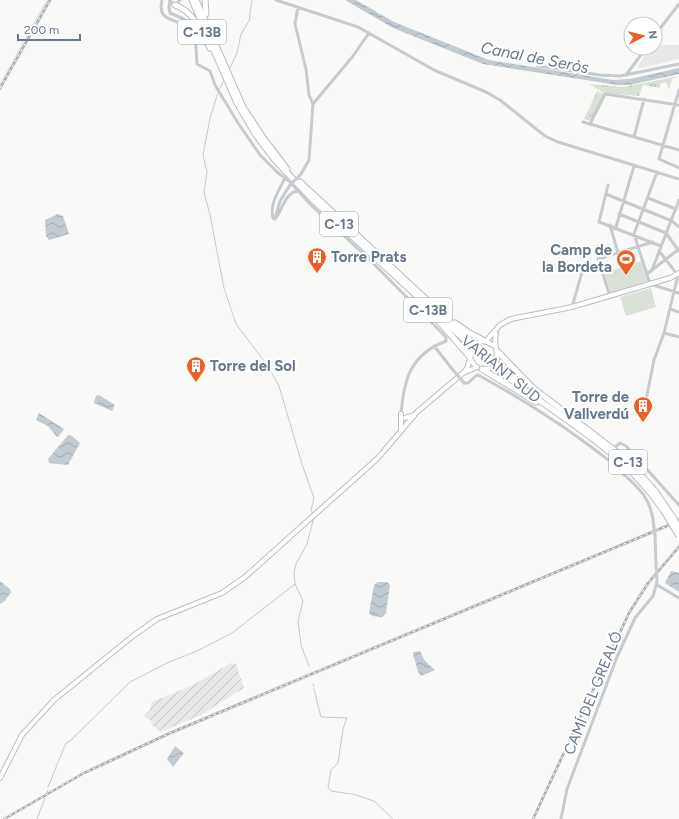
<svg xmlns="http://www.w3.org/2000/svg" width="679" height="819" viewBox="0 0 679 819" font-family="Figtree,sans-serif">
  <defs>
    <pattern id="industrial-furrows" width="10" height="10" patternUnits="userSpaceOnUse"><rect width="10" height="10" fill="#e7e8e8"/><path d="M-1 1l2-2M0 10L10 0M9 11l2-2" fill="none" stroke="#bfc1c2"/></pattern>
    <pattern id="grass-tufts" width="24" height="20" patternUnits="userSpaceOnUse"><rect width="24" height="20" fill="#dae2d8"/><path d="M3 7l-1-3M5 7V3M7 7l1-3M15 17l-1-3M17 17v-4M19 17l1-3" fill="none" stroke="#b5bcb5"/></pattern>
    <pattern id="water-waves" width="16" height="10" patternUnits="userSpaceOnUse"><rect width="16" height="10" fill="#c2cbd1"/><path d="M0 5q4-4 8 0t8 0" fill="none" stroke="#a1aaaf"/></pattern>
  </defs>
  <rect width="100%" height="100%" fill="#f9f9f7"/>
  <!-- built -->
  <path fill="#e7e8e8" d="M46,0H52L0,92V83Z
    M655,45H679V59L638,69V66L649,48H655Z
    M679,519V523L171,735L102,767L100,763L220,710Z
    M679,544V548L655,576L631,612L535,819H532L615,639L630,610L654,574Z"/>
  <!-- industrial -->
  <path fill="url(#industrial-furrows)" d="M231,663L236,664L244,688L201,715L161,732L152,725L151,721L144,716L150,710L152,702L191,686Z"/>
  <!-- grass -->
  <path fill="url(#grass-tufts)" d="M679,76L672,79L669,90L666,82L660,84V88L643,85L639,96L604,93L589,84L624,87Z
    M597,91L604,94L591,121L584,119Z"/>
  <!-- pitch -->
  <path fill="#dae2d8" d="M641,261L647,280L645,283L611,294L604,273Z
    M651,288L656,307L626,316L620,297Z"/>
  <!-- water -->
  <path fill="url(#water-waves)" d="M345,0H356L394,22L489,60L613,80L630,79L679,68V74L630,85H618L483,64L393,28Z
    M58,214L63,216L69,234L49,240L46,236L45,220Z
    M99,395L115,405L112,411L94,403L96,396Z
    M39,413L64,429L59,436L57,437L48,426L36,420Z
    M68,435L72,436L80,443L68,465L49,463L48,459Z
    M671,571L679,573V592L665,583Z
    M0,581L10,589L11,592L5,601L0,604Z
    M378,582H387L390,585L386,613L382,617L372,616L369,613L374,585Z
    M420,651L425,661L435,670L421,676L418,672L413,654V652Z
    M175,746L184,753L173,767L167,759Z"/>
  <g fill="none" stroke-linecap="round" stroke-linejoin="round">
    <!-- stream -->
    <path stroke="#c2cbd1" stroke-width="1" d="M229,70L237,53L241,34L249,21L252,0
      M219,90L225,78
      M218,93L210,118L203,155L207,172L204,192L210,215L224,288L236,324L268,366L279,386L302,464L314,498L311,510L313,514
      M309,666L301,645L298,621L303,601L295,584L294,572L296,564L307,544L314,517
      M313,684L314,687
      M314,689L321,717L347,718L343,729L338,763L331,770L328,787L331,791L351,794
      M48,787L66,743L70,741L130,682L167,663L197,651L232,633L295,584
      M353,794L374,801L393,819
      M37,819L48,790"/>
    <!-- major casing -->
    <g stroke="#babec2" stroke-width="6">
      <path id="major" d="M486,341L500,325L511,319L572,307L670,278L679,273
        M471,360L476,367
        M483,369C508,368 491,346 496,334
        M465,371C474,360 466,342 485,341L495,346
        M405,418L414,415
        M401,430V414
        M0,778L22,735L54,700L133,636L157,619L222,593L245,577L378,458L417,412L463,373L477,367"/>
    </g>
    <!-- highway casing -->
    <g stroke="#b9bdc0" stroke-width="7">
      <path id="highway" d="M192,0L237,103L256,135L274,159L315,202L470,345
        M196,0L243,107L264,139L287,169
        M205,0L206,14
        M175,5C193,11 202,32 210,48
        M300,182L472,342
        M436,318L470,357
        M455,323L471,334L485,341
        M477,346L494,361
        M475,349L492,364
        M498,352L533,388L626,459L655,491L674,519
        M498,365L525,386
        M496,368C556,417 630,452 670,521
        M482,369L536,402"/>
    </g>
    <!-- minor -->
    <path stroke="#c7cbcf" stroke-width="3" d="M162,0C157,23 175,17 184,26C188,31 191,38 197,40
      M170,0L169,7L170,13L184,19L195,33L197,64L210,71L215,85L238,123L260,155L277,172L289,181L311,205L370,260L446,337V341C410,355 404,379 401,414
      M170,0L172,3L175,5L180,0
      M276,0L358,27L434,70L486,92L500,100L545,136L558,142L679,179
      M298,7L295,24L306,69L309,95L313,104
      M655,35L679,4
      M538,66L600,75L620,76L679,64
      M626,75L646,48
      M679,90L659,159L679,168
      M583,122L679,150
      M590,124L605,94L679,105
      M634,137L644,99
      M657,172L634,234L650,284L679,293
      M301,174L309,160L313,104L353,56L369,33
      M285,178C279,190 269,205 273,218L275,219C283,210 284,193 298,191
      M608,185L599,222L661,246
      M606,194L672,221L679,227
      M648,198L676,209
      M619,214L666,233L679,251
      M275,219L280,201L290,185
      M610,225L622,267
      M616,227L634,166
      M652,270L679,200
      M647,274L679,249
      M610,296L598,259L653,242
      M572,307L584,265
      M670,309L679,312
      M664,333L679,337
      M434,346L453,370
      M464,383H468L477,375L480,376C526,401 570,430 611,462
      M642,420L654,360L664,333L677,279V274L659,251
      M615,447L620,443L626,446L679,505
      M610,455L611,463C634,484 652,494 654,528
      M655,535L656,564
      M657,585L679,598
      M561,819L567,789L617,657L635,618L653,596L657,582"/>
    <!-- major -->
    <use href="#major" stroke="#fff" stroke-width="4"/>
    <!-- highway -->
    <use href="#highway" stroke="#fff" stroke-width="5"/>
    <!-- rail casing -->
    <g stroke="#a7adb4" stroke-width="2.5">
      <path id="rail" d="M0,88L50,0
        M4,819L84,773L170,733L679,521
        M533,819L629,613L648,583L679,547"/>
    </g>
    <!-- rail -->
    <use href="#rail" stroke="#fff" stroke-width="1" stroke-dasharray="3" stroke-linecap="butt"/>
    <!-- highway-bridge casing -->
    <g stroke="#b9bdc0" stroke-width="7" stroke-linecap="butt">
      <path id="highway-bridge" d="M472,342L477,346
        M470,345L475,349
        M494,361L498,365
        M492,364L496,368
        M674,519L679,528
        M670,521L679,536"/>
    </g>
    <!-- minor-bridge -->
    <path stroke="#c7cbcf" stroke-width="3" d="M290,185L301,174
      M453,370L464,383
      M654,528L655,535
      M656,564L657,582"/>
    <!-- highway-bridge -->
    <use href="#highway-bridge" stroke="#fff" stroke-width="5"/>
  </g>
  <!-- icons -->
  <defs>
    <g id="building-pin" transform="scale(1)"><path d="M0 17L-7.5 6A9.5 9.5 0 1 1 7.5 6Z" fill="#ed5f23" stroke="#fff"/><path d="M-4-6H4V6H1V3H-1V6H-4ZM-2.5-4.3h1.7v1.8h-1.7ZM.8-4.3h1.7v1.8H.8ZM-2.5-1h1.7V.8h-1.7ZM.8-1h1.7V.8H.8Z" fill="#fff"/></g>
    <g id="stadium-pin" transform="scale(1)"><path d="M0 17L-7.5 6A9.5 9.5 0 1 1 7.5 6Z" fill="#ed5f23" stroke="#fff"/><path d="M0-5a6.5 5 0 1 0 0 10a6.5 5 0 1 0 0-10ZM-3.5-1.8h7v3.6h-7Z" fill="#fff"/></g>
  </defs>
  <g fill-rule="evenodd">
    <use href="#building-pin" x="317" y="257"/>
    <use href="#stadium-pin" x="626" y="259"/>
    <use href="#building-pin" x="196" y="366"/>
    <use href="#building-pin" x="643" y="406"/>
  </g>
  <g text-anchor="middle" stroke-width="4" stroke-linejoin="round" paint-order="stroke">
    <!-- shield labels -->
    <g fill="#fff" stroke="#95a0ad" stroke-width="1">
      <rect x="178" y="20" width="48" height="24" rx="3"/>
      <rect x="320" y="212" width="38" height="24" rx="3"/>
      <rect x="404" y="298" width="48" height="24" rx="3"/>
      <rect x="609" y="450" width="38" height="24" rx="3"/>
    </g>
    <g font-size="14" font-weight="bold" fill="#67788a">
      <text x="202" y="37">C-13B</text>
      <text x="339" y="229">C-13</text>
      <text x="428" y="315">C-13B</text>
      <text x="628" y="467">C-13</text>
    </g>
    <!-- poi labels -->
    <g font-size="15" font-weight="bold" fill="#67788a" stroke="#fff" text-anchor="end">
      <text x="612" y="255">Camp de<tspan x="612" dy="17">la Bordeta</tspan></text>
      <text x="331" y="262" text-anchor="start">Torre Prats</text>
      <text x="210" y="371" text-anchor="start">Torre del Sol</text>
      <text x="629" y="402">Torre de<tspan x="629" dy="17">Vallverdú</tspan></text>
    </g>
    <!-- street labels -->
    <g font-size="15" fill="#67788a" stroke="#fff">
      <text transform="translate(501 369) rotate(39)" y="5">VARIANT SUD</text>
      <text transform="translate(593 693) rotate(-68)" y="5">CAMÍ DEL GREALÓ</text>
    </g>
    <!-- water labels -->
    <g font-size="16" font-style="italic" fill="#637984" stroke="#fff">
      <text transform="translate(535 57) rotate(11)" y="6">Canal de Seròs</text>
    </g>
  </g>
  <!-- north arrow -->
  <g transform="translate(643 36) rotate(83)"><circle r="19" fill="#ffffff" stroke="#c2c9d0"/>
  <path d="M0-3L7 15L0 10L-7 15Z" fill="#ed5f23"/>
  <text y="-6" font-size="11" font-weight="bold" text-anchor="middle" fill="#67788a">N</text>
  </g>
  <!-- scale -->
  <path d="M18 34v6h62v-6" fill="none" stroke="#67788a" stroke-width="2"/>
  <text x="24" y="34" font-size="12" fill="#67788a" stroke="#ffffff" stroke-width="3" paint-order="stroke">200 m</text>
</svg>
